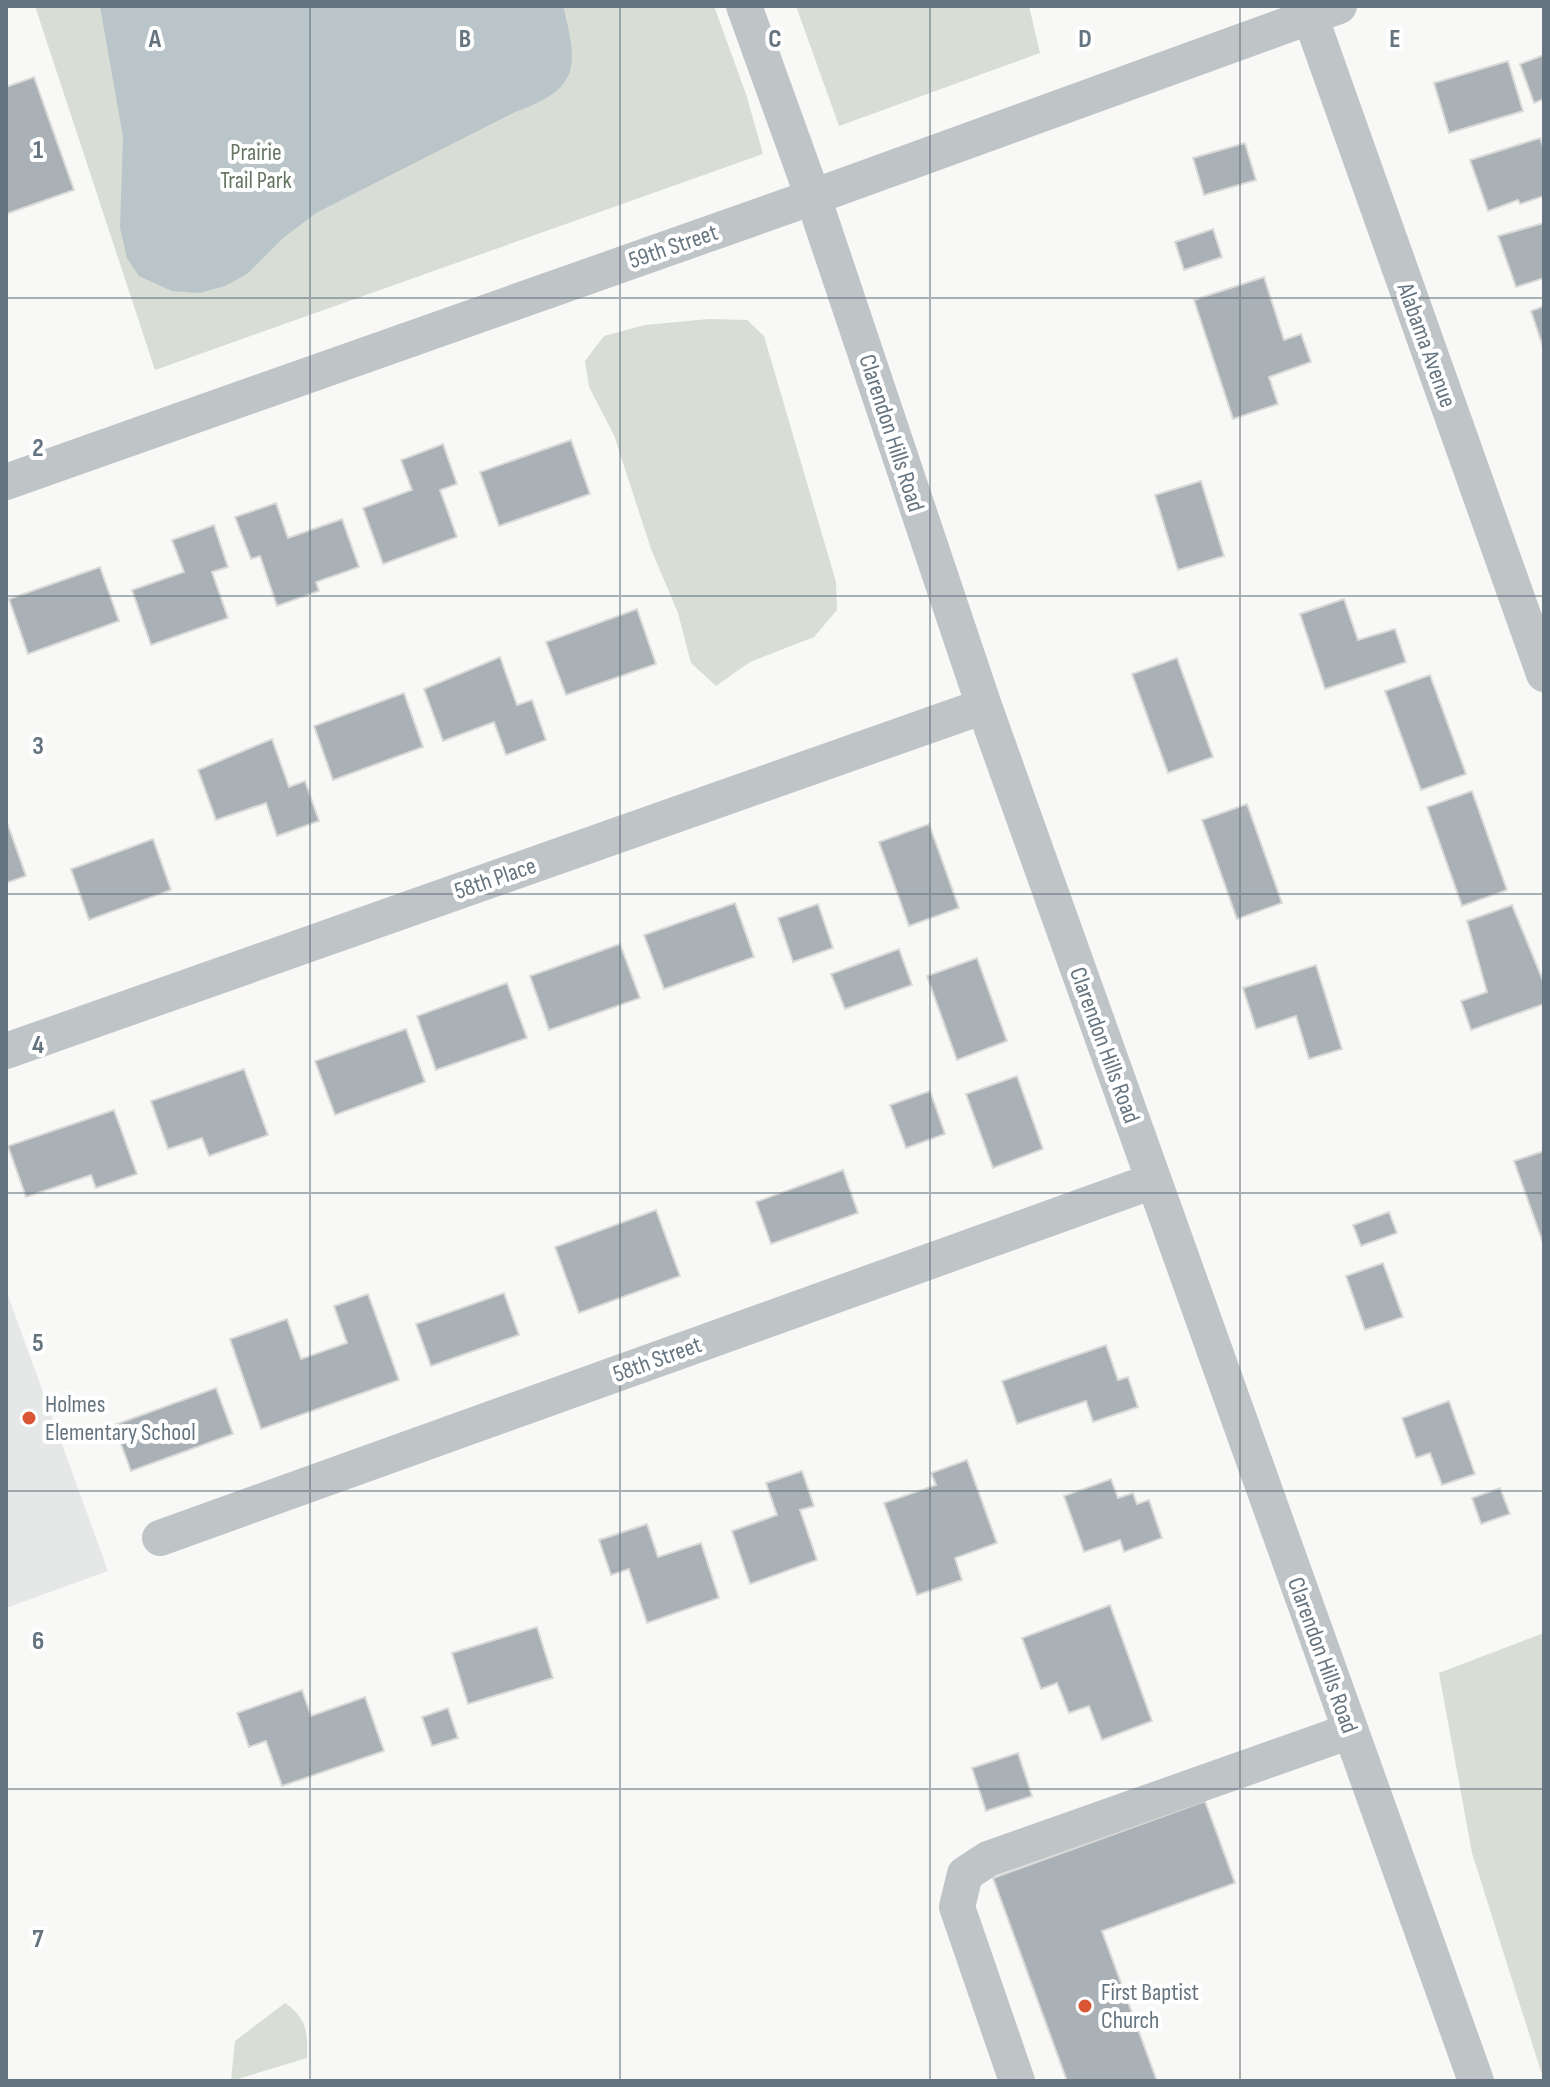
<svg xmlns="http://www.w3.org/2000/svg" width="1550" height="2087" viewBox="0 0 1550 2087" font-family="'Sofia Sans Condensed',sans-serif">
  <rect width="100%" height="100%" fill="#f8f8f6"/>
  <!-- built -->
  <path fill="#e6e7e7" d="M6,1290L108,1571L6,1608Z"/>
  <!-- green -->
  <path fill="#d8ddd5" d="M35,6H714L746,94L763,154L155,370Z
    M796,6H1029L1040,53L839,126Z
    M709,319L747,320L764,336L836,582L837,610L814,637L750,662L716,686L691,663L678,613L651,549L614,435L589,387L585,361L604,336L645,325Z
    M1544,1633V2081L1472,1853L1439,1673Z
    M285,2003C307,2018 308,2033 307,2058L231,2081L235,2041Z"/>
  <!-- water -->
  <path fill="#b9c5c9" d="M100,6H563C579,68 579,89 515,112L316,213L283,238L247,274L225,286L199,293L172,291L139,276L127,258L120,228L123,137Z"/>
  <!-- building -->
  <path fill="#a9b1b6" stroke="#dadad8" stroke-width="2" d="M1544,55V99L1534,103L1520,64Z
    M1508,61L1523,111L1449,133L1434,83Z
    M34,77L74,190L6,214V87Z
    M1540,138L1544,149V196L1520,204L1518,200L1488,211L1470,160Z
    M1245,143L1256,180L1204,195L1193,158Z
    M1544,223V278L1516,287L1498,236Z
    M1213,229L1222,257L1184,270L1175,242Z
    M1264,277L1284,340L1301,334L1311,362L1269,377L1278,404L1233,419L1194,300Z
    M1544,306V350L1531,311Z
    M571,440L590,494L499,526L480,472Z
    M443,444L457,484L440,490L457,537L383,564L363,508L412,490L401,460Z
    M1201,481L1224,556L1178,570L1155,495Z
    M276,503L288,538L342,519L359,567L316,582L319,591L277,606L260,556L251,559L235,517Z
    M214,525L228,567L212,572L228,618L151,645L132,590L184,572L172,540Z
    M100,567L119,621L28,654L9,599Z
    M1344,599L1358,640L1395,629L1406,662L1325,689L1300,614Z
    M637,609L656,664L566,695L546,642Z
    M500,657L517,705L532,700L546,740L506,755L494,722L443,741L424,689Z
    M1177,658L1213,757L1168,773L1132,674Z
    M1430,675L1466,774L1421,790L1385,691Z
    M404,693L423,747L333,780L314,726Z
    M272,739L289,787L305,781L319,821L277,836L266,803L216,820L198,770Z
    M1472,791L1507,890L1462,906L1427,807Z
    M1247,804L1282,903L1237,919L1202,820Z
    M929,824L959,908L909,926L879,842Z
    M8,825L26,876L6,883V826Z
    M153,839L171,890L89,920L71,869Z
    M735,903L754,957L664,989L644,935Z
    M818,904L833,948L793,962L778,918Z
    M1512,905L1544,983V1004L1471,1030L1461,1001L1487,992L1467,921Z
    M620,944L640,998L549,1030L530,976Z
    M899,949L912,985L845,1009L831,974Z
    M977,958L1007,1041L957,1060L927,976Z
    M1316,965L1342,1049L1309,1059L1296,1016L1256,1029L1243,988Z
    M507,983L527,1038L436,1070L417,1016Z
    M406,1029L425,1082L335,1115L315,1061Z
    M244,1069L268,1135L209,1156L202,1138L168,1149L151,1101Z
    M1017,1076L1043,1149L993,1168L966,1094Z
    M930,1091L945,1134L906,1148L890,1105Z
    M114,1110L137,1174L96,1188L91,1175L26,1197L8,1146Z
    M1544,1151V1246L1514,1161Z
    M843,1170L858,1213L771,1244L756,1202Z
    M656,1210L680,1276L579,1313L555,1247Z
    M1389,1212L1397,1233L1361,1246L1353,1225Z
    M1383,1263L1403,1317L1365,1330L1346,1276Z
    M504,1293L519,1335L431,1366L416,1324Z
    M368,1294L399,1380L261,1429L230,1339L287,1319L301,1359L347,1343L334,1306Z
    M1106,1345L1118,1380L1128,1377L1138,1407L1093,1422L1086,1401L1017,1424L1002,1381Z
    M216,1388L233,1434L131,1471L114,1425Z
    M1449,1401L1475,1474L1442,1485L1430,1453L1416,1458L1402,1418Z
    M967,1460L997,1543L955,1558L962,1580L917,1595L884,1503L936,1485L931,1473Z
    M802,1471L814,1506L800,1510L817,1560L750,1584L732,1531L777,1515L766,1483Z
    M1111,1479L1118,1498L1133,1493L1137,1504L1149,1500L1162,1538L1124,1552L1120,1540L1084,1552L1064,1496Z
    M1500,1488L1510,1514L1481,1524L1472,1498Z
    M647,1524L658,1557L701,1543L719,1598L647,1623L629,1569L611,1575L599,1540Z
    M1110,1605L1152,1721L1102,1740L1089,1706L1069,1713L1057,1683L1041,1689L1022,1638Z
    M537,1627L553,1678L468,1704L452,1653Z
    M302,1690L311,1716L365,1697L384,1751L282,1786L266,1741L249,1747L237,1713Z
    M448,1708L458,1738L432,1746L422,1717Z
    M1018,1753L1032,1796L986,1811L972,1768Z
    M1205,1801L1235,1883L1102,1931L1157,2081H1067L993,1878Z"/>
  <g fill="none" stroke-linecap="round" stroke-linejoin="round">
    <!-- minor -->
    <path stroke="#bfc4c7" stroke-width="36" d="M744,6L813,197L984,706L1476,2081
      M1310,16L1544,674
      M6,482L813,197L1339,6
      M6,1051L984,706
      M160,1538L1153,1181
      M1017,2081L957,1907L965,1874L988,1859L1350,1731"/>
  </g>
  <!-- grid -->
  <path fill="none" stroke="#65747f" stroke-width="2" stroke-opacity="0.55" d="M310,6V2081M620,6V2081M930,6V2081M1240,6V2081M6,298H1544M6,596H1544M6,894H1544M6,1193H1544M6,1491H1544M6,1789H1544"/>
  <!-- markers -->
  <g fill="#da5534" stroke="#fff" stroke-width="3">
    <circle cx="29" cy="1418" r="8"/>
    <circle cx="1085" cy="2006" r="8"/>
  </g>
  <g text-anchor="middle" stroke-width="8" stroke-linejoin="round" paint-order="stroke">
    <!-- park labels -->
    <g font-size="24" fill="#677763" stroke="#fff">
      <text x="256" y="160">Prairie<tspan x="256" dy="28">Trail Park</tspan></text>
    </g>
    <!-- street labels -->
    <g font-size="24" fill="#65747f" stroke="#fff">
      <text transform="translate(673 246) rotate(-19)" y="8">59th Street</text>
      <text transform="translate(1427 345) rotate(70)" y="8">Alabama Avenue</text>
      <text transform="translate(892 433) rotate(72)" y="8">Clarendon Hills Road</text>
      <text transform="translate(495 878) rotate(-19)" y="8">58th Place</text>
      <text transform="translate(1105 1045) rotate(70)" y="8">Clarendon Hills Road</text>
      <text transform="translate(657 1359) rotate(-20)" y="8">58th Street</text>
      <text transform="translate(1323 1655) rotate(70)" y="8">Clarendon Hills Road</text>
    </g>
    <!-- poi labels -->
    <g font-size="24" fill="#65747f" stroke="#fff" text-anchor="start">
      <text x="45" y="1412">Holmes<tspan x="45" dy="28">Elementary School</tspan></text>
      <text x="1101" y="2000">First Baptist<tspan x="1101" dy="28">Church</tspan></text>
    </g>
  </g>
  <g font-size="26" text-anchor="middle" font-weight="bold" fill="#65747f" stroke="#fff" stroke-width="8" stroke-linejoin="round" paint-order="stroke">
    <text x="155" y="47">A</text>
    <text x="465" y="47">B</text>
    <text x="775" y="47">C</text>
    <text x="1085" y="47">D</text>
    <text x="1395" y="47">E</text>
    <text x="38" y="158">1</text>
    <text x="38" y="456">2</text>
    <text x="38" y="754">3</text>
    <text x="38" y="1053">4</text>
    <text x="38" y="1351">5</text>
    <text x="38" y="1649">6</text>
    <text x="38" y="1947">7</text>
  </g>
  <!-- border -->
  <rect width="1550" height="2087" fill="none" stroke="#65747f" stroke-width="16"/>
</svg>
